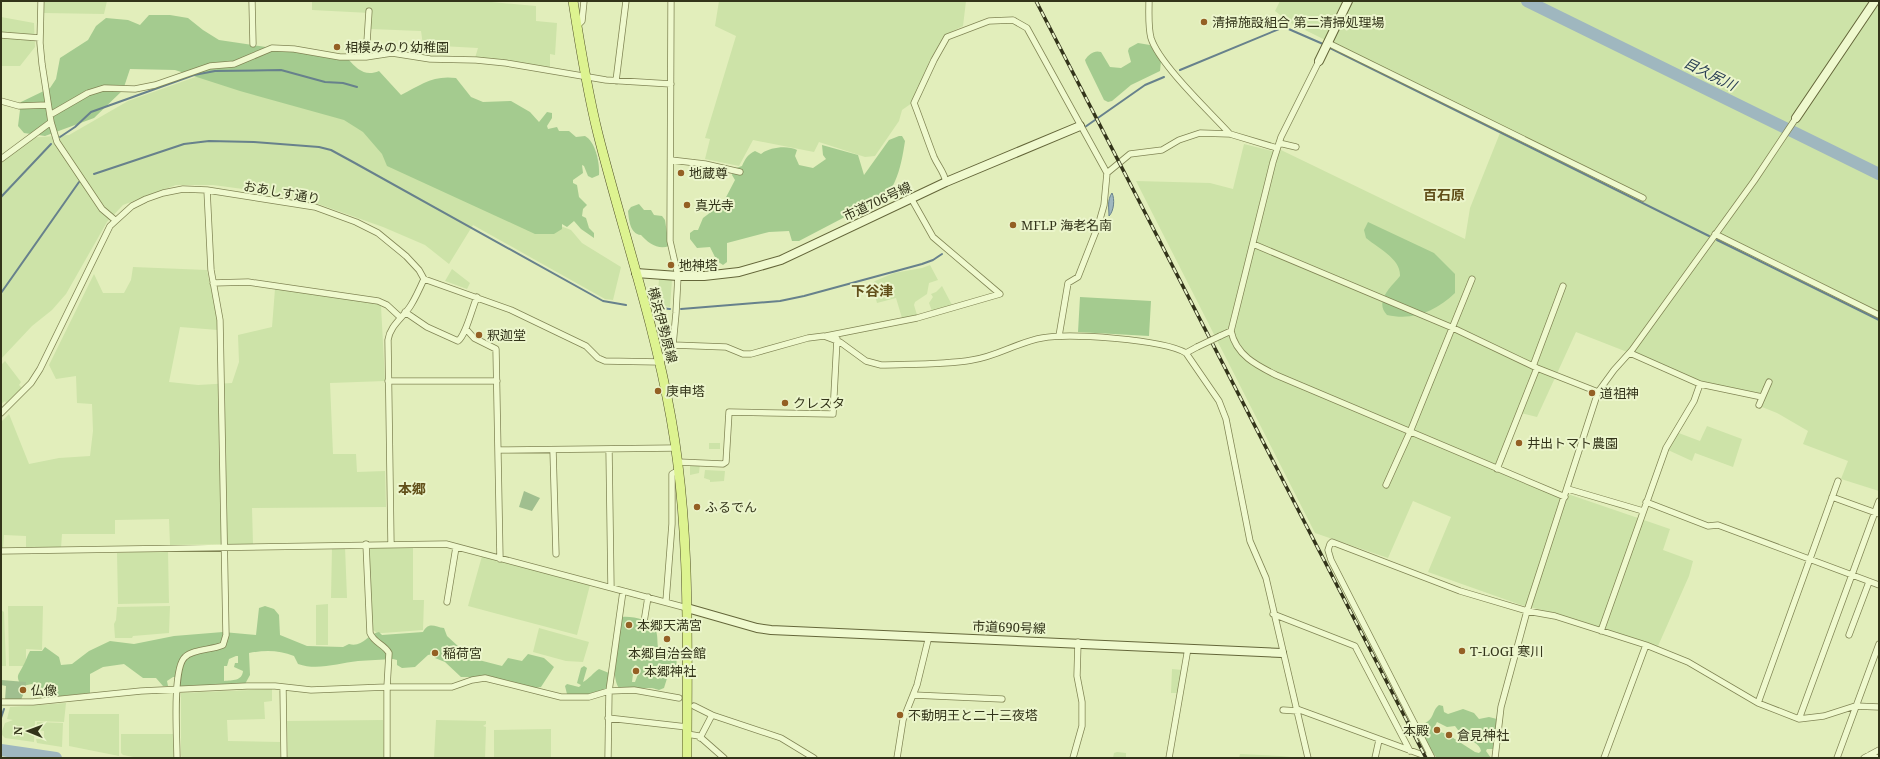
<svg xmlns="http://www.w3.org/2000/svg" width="1880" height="759" viewBox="0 0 1880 759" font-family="'Noto Serif','Noto Sans JP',serif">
  <rect width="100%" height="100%" fill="#e2eebb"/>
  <!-- farmland -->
  <path fill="#cde3a8" d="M44,1H107L104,14L44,13Z
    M312,1H481L536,6V21L557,23L555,55L550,54V67L475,58L478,48L423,45L421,31L370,29V13L312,10Z
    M719,1H966L963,26L945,35L930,60L912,103L902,110L899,121L875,156L865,157L819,142L814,152L753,140L739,166L705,159L710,139L705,138L736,36L715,26Z
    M1280,1H1879V491L1841,479L1848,461L1803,444L1808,431L1777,413L1762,407L1763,398L1704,382L1576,332L1537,417L1521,413L1498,470L1670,529L1663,550L1693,561L1689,576L1658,646L1555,613L1521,605L1428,572L1451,517L1413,501L1388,558L1315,533L1136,181L1210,183L1233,189L1244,144L1272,151L1281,150L1465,239L1470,208L1502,128L1289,22L1275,11Z
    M1,17L34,23L35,47L20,66H1Z
    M201,75L342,97L479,195L571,230L582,243L621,267L613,300L605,299L473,225L449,264L425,245L383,227L296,196L213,185H176L123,205L107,222L66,294L52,310L32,326L1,359V162L27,138L69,135L128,101Z
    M930,265L938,280L929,283L927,294L915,302L914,305L917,315L902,318L896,298L877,303L872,284L875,281L894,273L922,268Z
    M133,267L207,270L217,316L218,330L180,327L169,382L198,385L232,383L239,362L238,335L272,327L275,289L377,303L381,306L385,381L330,383L333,454H356L357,472L385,471L386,507L252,508L253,544L170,545L169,519L115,520V534H62L61,548L26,547V536L4,535L3,548H1V422L9,414L29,464L59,458L90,456L93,431L92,404L77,403L76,376L56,379L49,365L94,274L103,293H124L131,280Z
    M452,269L470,283L467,289L445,281Z
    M659,279L672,280L670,307L657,305Z
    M942,286L952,305L932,311L929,303L933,297L931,294L936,292Z
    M5,361L21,382L19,385L22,388L6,403L5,401L1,404V365Z
    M1707,426L1742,439L1733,467L1695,453L1692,461L1668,450L1676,432L1700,441Z
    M709,443H720V449H709Z
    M700,464L699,473L690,475V466Z
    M705,470L725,471L724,481L710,482V480L704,478Z
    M332,547H345L347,598H331Z
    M371,547H413V600H424L423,630L383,633H377L373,630L370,602V550Z
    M168,551L169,603L118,604L117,553Z
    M482,556L590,585L577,635L468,606Z
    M328,604V645H316V605Z
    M8,606H43L42,650L26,649V666H9Z
    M170,606L169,633L133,636L132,638H115L114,624L116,620L117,607Z
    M1,610L4,612L6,666H1Z
    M539,628L589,642L583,662L566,661L533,652Z
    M1172,669L1182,670L1178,693H1171Z
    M272,689V701L264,702L265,719L227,720L228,741L280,742V758H182L181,755V693Z
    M66,703L64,722L35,721L34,742L5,738L1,734L5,723L13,720L7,719L10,707Z
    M69,714H119V756L69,746Z
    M383,720L384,758H288L287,721Z
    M436,720L486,721V724L483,726L486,727L485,758H434Z
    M37,722L63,723L62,747L37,743L36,739H44V731L36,730Z
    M551,729V758H494V730Z
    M121,734H174V758H139L123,755L121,753Z
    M1117,752L1126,753V758H1113L1114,753Z
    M1240,754L1280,756L1291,757L1239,758Z"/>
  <!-- green -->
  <path fill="#a4cb8f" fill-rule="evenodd" d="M149,15H170L188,18L203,30L219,40L348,59C357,69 365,77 379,71L401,95C421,85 432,75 456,78L471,97L483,102L511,101L530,112L539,122L547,112L552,113V118L547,126L548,129L557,127L559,131H569L576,137L585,136C596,142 600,164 599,175L592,178L588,176L584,166L582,165L583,173L573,180V183L577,185L579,197L587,205L583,209L582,216L586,218L589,228L594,233V238L581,229L574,221L567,227L562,224V229L554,234H535L387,166L382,154L363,132L344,120L240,91L175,70L130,69L123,90L94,118L45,136L24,133L18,126L21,102L50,88L56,79L60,58L88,40L96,26L106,18L128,20L140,25Z
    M1138,43L1150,45L1161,61L1160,71L1131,85L1112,101L1108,102L1104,100L1086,63L1085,60C1089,54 1094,50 1101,52L1110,67L1121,68L1131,62L1128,51L1129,48Z
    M899,136H902L905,141C901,167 895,203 864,207L799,241H792L789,231L769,232L727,243V262L723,265L717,261L710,247L697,248L690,239V233L694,230H698L703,218L723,203L735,180L732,175L733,169L742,166C745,159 748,154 755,151L761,154C769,147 788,145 797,150L795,156L799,165L813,168L826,159L823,155L822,145L858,155L864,175L889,140Z
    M639,204L644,210H651L654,215L662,216L665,220L669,246C658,250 648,243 641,235C630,234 629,220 628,211L631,207Z
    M1368,222L1434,253L1455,274V293C1436,311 1414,321 1387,315C1374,301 1391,287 1400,276C1401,259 1378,248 1366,238L1364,230Z
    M1080,297L1151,301L1149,336L1078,332Z
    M265,606L274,609L279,615L280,635L307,646L343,647L349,644C362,648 368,634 379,632L382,635L423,632C429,621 435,627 444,628L447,636L460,648L463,647L471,651L475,659L502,666L508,658L522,661L528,654L544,658L554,667L541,687L535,688L490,677H461L445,662L435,658L433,654L428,655L415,667L402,668L397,665V660L393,659C381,660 369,660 358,661C338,663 318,671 298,664L294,656C279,650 265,650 249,653L250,675L245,684L180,688L179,677H173L167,681L168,686H163L156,678H143L124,664L103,667L90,674V693L42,698L34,694L32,684L22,686C15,676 18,676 23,666C26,661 27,656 30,651H42L45,647L59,657L61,665L72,664L89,651L110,641L134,644L174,636L223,632L256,635L259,608ZM236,656H238V663H235L234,667L243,671C242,681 233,680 224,681V666H227L229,659Z
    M622,617C633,616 651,620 656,631C658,636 657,642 658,647L676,648L677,673L669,672L664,688L659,690L652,688H619C610,677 617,637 618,623ZM636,665L640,669L635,682H632L634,666Z
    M584,666L587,668L583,682C589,679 593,673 599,669L609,673L610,688L596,694H567L565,686L567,684L579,687L581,685L577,683L581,668Z
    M1439,705L1443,706L1444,712L1448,714L1463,709L1474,713L1479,719L1489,717L1497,719L1501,741L1494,749H1487L1486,751L1491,758H1437C1432,752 1419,733 1424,724C1426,722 1429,721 1431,718C1434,713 1434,709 1439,705ZM1437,722L1447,727L1455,726L1458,730L1466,734C1469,741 1480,743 1481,751L1479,753L1475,752L1447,734L1433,730Z"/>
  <!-- cemetery -->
  <path fill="#a0bf8f" d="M524,491L540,498L532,511L519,507Z
    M1,680L26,682L25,690L21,700H5L6,686L1,685Z"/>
  <!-- water -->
  <path fill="#9fb7bf" stroke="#67818c" d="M1112,193C1115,199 1114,211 1109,216C1109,208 1107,200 1112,193Z"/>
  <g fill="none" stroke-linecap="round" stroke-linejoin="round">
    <!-- stream -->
    <path stroke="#67818c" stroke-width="2" d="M1330,48L1709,236
      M1180,70L1284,27L1323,44
      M1085,127L1145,85L1164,77
      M60,137L75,127L91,112L194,75L215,71L281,70L325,82L343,83L357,87
      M94,174L184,144L209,141L254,142L319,147L331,150L353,162L603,301L626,305
      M1,197L51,144
      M1717,240L1879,320
      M1,293L79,182
      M660,308L670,309
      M681,309L780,301L804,296L922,264L933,260L942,254
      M1,718L4,709"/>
    <!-- river -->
    <path stroke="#9fb7bf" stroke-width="12" d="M1527,1L1879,174
      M1,750L56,758"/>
    <!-- street casing -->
    <g stroke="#818555" stroke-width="7">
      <path id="street" d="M41,1L40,43L42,64L51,122L57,142L102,209L115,220
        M252,1L253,44
        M1149,1C1149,13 1148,27 1151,38C1159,64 1210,112 1230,134
        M577,26L582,21L584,1
        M1,35L40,38
        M1328,43L1643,198
        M366,57L369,11
        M1319,61L1281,137L1273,162L1231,331C1236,355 1256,365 1276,375L1565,497
        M616,81L626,1
        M1,101L19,106L48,105
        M50,115L88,93L104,88L135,89L155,85L210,66L234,64L272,48L294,49L340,57H366L392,53L430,59L476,60L506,63L606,80L671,84
        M1279,143L1296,147
        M1,159L51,122
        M671,160L705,164L740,172
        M1107,173L1130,154L1162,150L1179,140L1200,133L1230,134L1277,148
        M946,182C944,172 938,166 934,157C927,139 921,121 914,103L934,60L947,37L989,21L1013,20L1027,28L1107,173L1104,205L1098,226L1078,277L1068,283L1059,336
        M1715,234L1879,315
        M1253,244L1453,328L1537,368L1598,392
        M213,283L248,282L378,301L387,305L400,317
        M405,312L427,327L458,341C466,335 472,308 477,297
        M466,329L474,338L496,349L500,559
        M826,336L917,318L1000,294L933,237L911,198
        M1220,336L1231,331
        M673,345L726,347L743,354H751L808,338L824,336L840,342L866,361L881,365C910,364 943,365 972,360C996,357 1018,342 1042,338C1069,333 1162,339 1186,353L1219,401L1226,419L1250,541L1266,578L1308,758
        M1186,353L1197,347
        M1630,353L1700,384L1762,397
        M1533,366L1563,286
        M388,381H497
        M1759,405L1769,382
        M1,413L31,383L40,369L110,226L132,206L146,199L163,193L183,189L207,190L315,207L356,222L378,233L406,256L419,270L424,279L511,310L586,346L598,358L605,361L660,362L673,345L676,313L678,276L670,241L671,1
        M609,449L611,587
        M499,450L676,448
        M553,450L556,554
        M678,462L723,464L726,462L729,412L833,414L837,339
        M1497,469L1537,368
        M1386,485L1410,432L1472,279
        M1568,489L1643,511
        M1832,497L1879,514
        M1646,502L1708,526L1718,525L1879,585
        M366,544L370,633C374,643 384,644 389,653L387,687V758
        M391,544L388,340C390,325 404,317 411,305C416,297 420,288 424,279
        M1,551L446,544L687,608
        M666,601L672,524V474L679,470
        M447,602L456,547
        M1273,614L1355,646L1410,751
        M644,622L648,597
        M1601,631L1666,448L1694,401L1700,384
        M1849,635L1869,582
        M1646,645L1688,662L1758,703L1799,719L1824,716L1855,706L1879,707
        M283,687L284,758
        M913,695L1002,699
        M1,702H33L141,691L247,686H275L311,690L387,687H452L472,680L485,678L561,697H589L609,691L634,690L679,698
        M1758,703L1838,481
        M694,706L712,715L781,738L814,758
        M1297,709L1431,758
        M1283,710L1298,711
        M608,718L687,727
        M1799,719L1879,501
        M687,734L699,736L724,758
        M700,738L712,715
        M1870,755L1878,758
        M177,758C177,739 172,668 185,657C193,649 212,650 223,645L226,635L220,320L211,270L207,190
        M608,758L609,691L623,591
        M897,758L903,720L917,685L929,636
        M1073,758L1082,726V702L1077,676L1078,642
        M1169,758L1188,648
        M1375,758L1379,740
        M1432,758L1331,560L1328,550L1330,544L1332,542L1460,591L1527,611L1555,616L1646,645L1604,758
        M1495,758L1501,707L1527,611L1598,392L1614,370L1632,350L1754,181L1796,118
        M1837,758L1879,644
        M1864,758L1879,750"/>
    </g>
    <!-- secondary casing -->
    <g stroke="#646639" stroke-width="10">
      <path id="secondary" d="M1319,61L1348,1
        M1796,118L1875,1
        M636,273L678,276H704L739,272L781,260L946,182L1080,126
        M687,608L757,628L771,630L1282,653"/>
    </g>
    <!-- primary casing -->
    <g stroke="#52522a" stroke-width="10">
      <path id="primary" d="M573,1C580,46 587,90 598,134C622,229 654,322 671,418C691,530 687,645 687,758"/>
    </g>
    <!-- street -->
    <use href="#street" stroke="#eff9ce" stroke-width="5.5"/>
    <!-- secondary -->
    <use href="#secondary" stroke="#eff9ce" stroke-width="8"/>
    <!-- primary -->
    <use href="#primary" stroke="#ddf390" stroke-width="9"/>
    <!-- rail casing -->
    <g stroke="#33341a" stroke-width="3.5">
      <path id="rail" d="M1036,1L1426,758"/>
    </g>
    <!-- rail -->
    <use href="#rail" stroke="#ebf5cb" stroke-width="2" stroke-dasharray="6" stroke-linecap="butt"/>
    <!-- street-bridge casing -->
    <g stroke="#818555" stroke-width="7" stroke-linecap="butt">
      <path id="street-bridge" d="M1197,347L1220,336"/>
    </g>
    <!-- street-bridge -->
    <use href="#street-bridge" stroke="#eff9ce" stroke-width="5.5"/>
  </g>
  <!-- markers -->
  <g fill="#946024" stroke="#ebf5cb" stroke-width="1.5">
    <circle cx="1204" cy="22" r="4"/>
    <circle cx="337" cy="47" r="4"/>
    <circle cx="681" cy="173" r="4"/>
    <circle cx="687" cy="205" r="4"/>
    <circle cx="1013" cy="225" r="4"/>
    <circle cx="671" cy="265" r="4"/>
    <circle cx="479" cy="335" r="4"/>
    <circle cx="658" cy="391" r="4"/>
    <circle cx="1592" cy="393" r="4"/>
    <circle cx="785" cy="403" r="4"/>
    <circle cx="1519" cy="443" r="4"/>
    <circle cx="697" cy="507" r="4"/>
    <circle cx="629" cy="625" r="4"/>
    <circle cx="667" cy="639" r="4"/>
    <circle cx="1462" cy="651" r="4"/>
    <circle cx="435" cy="653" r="4"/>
    <circle cx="636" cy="671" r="4"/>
    <circle cx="23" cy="690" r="4"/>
    <circle cx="900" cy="715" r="4"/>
    <circle cx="1437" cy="730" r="4"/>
    <circle cx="1449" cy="735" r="4"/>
  </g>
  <g text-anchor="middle" stroke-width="4" stroke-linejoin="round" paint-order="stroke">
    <!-- poi labels -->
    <g font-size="13" fill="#33341a" stroke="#ebf5cb" text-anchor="start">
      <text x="1212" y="27">清掃施設組合 第二清掃処理場</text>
      <text x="345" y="52">相模みのり幼稚園</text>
      <text x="689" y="178">地蔵尊</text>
      <text x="695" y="210">真光寺</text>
      <text x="1021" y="230">MFLP 海老名南</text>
      <text x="679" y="270">地神塔</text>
      <text x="487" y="340">釈迦堂</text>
      <text x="666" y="396">庚申塔</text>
      <text x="1600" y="398">道祖神</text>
      <text x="793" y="408">クレスタ</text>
      <text x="1527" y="448">井出トマト農園</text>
      <text x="705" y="512">ふるでん</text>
      <text x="637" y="630">本郷天満宮</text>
      <text x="1470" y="656">T-LOGI 寒川</text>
      <text x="443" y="658">稲荷宮</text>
      <text x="667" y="658" text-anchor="middle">本郷自治会館</text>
      <text x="644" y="676">本郷神社</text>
      <text x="31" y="695">仏像</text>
      <text x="908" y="720">不動明王と二十三夜塔</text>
      <text x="1429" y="735" text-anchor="end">本殿</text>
      <text x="1457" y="740">倉見神社</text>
    </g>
    <!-- street labels -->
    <g font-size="13" fill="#33341a" stroke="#ebf5cb">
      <text transform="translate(282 192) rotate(10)" y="5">おあしす通り</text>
      <text transform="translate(877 201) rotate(-25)" y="5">市道706号線</text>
      <text transform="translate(663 325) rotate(75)" y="5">横浜伊勢原線</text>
      <text transform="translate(1009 627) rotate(2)" y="5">市道690号線</text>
    </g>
    <!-- water labels -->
    <g font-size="14" font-style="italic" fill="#293f54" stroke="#ebf5cb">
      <text transform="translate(1710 74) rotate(26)" y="5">目久尻川</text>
    </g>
    <!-- neighbourhood labels -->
    <g font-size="14" font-weight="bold" fill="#614f19" stroke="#ebf5cb">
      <text x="1444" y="200">百石原</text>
      <text x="872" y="296">下谷津</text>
      <text x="412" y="494">本郷</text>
    </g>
  </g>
  <!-- border -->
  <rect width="1880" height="759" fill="none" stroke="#33341a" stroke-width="4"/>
  <!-- north arrow -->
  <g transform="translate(28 731) rotate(271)" stroke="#ebf5cb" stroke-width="3" paint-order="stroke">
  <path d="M0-3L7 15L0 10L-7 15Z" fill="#33341a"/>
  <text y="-6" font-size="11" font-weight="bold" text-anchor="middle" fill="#33341a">N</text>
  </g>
</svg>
